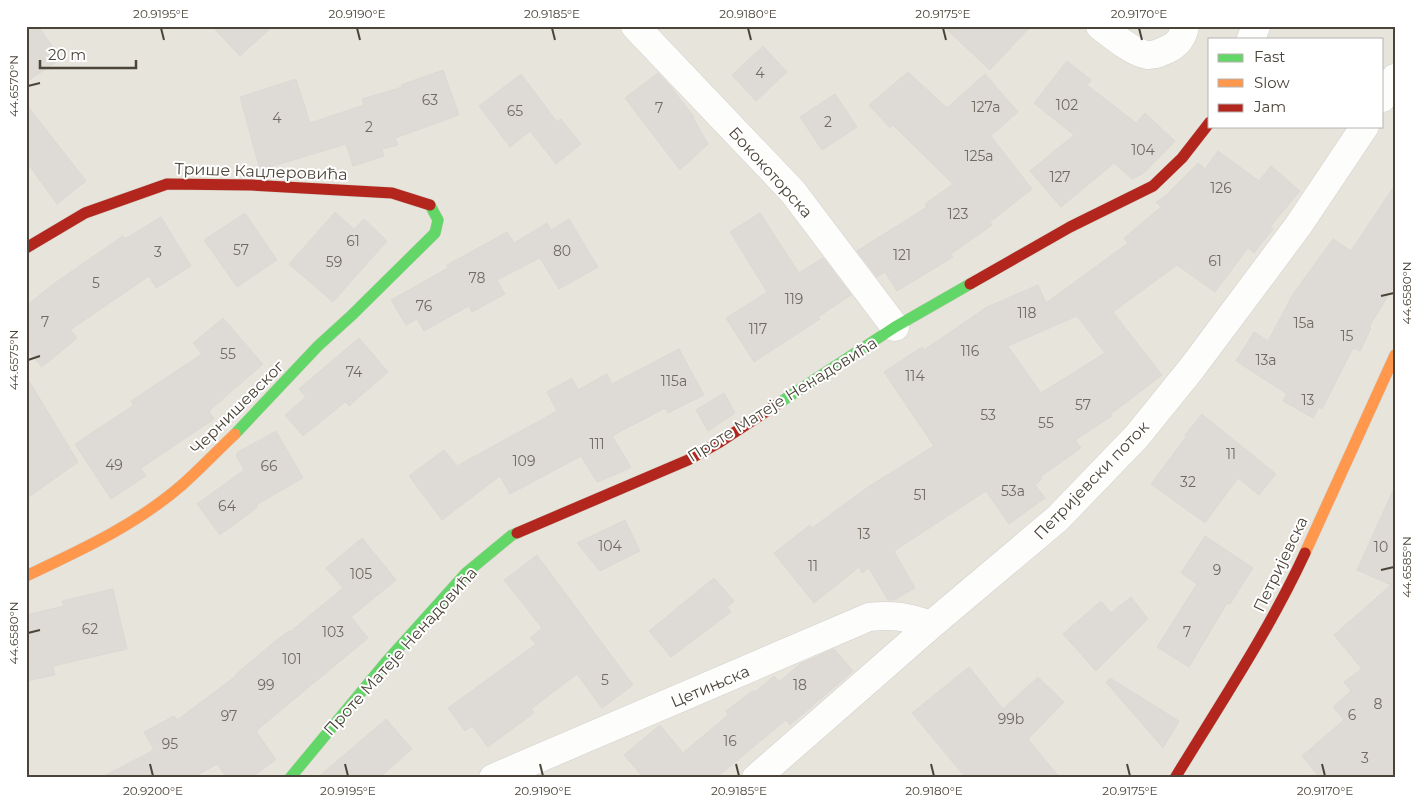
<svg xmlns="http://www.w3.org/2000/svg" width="1421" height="804" viewBox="0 0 1421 804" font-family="Montserrat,sans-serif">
  <rect width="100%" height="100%" fill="#f4f2ee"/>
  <!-- residential -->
  <path fill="#e7e4dc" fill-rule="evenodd" d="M26,26H1395V778H26ZM1210,39H1382V126H1210Z"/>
  <!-- building -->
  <path fill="#dedbd6" stroke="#dcd9d4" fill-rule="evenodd" d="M26,26H38L61,59L26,82Z
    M212,26H273L240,56Z
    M943,26H1031L990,70Z
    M763,46L787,72L756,101L732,75Z
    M1067,61L1091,80L1087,85L1136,123L1145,113L1175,141L1144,173L1132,179L1114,163L1061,207L1030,171L1074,135L1034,103Z
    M443,70L459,115L395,138L398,145L382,149L384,156L353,166L346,144L260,170L240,97L296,79L310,123L364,105L362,99L402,87L401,85Z
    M908,72L947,108L985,74L1018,112L991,136L1032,189L990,222L992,225L951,254L953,257L897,291L885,272L877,277L857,251L927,207L925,204L953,184L893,125L890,128L869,105Z
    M658,73L670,86L694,117L693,118L708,144L680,170L625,98Z
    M521,74L557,122L561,119L581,144L556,164L530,131L510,147L479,106Z
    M835,94L857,127L822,150L800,117Z
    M26,104L86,181L57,204L26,161Z
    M1218,151L1259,181L1271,166L1300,191L1270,227L1273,229L1254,253L1248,248L1215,292L1177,265L1113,312L1162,375L1111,414L1112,416L1075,440L1081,448L1040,477L1042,479L1035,485L1045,498L1009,524L986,491L894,551L915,588L894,600H888L869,568L862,573L859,567L814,603L774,553L810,525L812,528L868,487L934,446L884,372L922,347L924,350L987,307L1038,285L1046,303L1128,243L1124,238L1161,207L1156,202L1164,197L1198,163L1205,169ZM1077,316L1105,353L1041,393L1008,346Z
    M1395,185V284L1369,327L1371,328L1360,351L1353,348L1322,409L1319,407L1313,418L1283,401L1287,394L1236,361L1254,332L1268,341L1293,294L1333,239L1351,251Z
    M335,212L354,229L364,219L387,241L333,302L289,264Z
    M245,213L277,260L237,287L204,240Z
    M760,213L799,273L823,258L851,295L818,317L820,319L754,362L726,318L767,292L730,232Z
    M161,217L191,266L156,288L149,276L70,330L77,338L42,367L26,348V306L56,282L123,236L125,239Z
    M569,219L598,267L559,289L540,258L497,280L505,294L472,312L469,306L424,331L417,319L406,325L391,300L448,268L447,265L507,232L514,243L547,223L551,230Z
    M223,318L263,364L209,411L214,419L141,468L146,476L111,499L75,444L134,405L131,401L202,354L193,343Z
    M359,338L388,372L349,406L345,402L303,436L285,415L306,397L299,389Z
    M679,349L704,395L668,413L665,408L612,436L631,467L626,470L597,482L581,456L510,494L500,476L442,520L409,476L444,450L457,466L557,411L547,392L572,378L578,390L607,374L612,384Z
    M26,376L78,462L26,499Z
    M724,393L735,413L708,431L696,410Z
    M1202,414L1276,474L1259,495L1238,478L1205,523L1151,484L1186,437L1185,435Z
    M276,431L303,478L256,505L258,507L220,535L197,504L244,470L236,455L238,452Z
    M1395,486V778H1320L1302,756L1344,720L1333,707L1351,691L1344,682L1362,669L1334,635L1391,585L1357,570Z
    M625,520L640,551L600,571L577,543Z
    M1205,536L1253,568L1230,604L1227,603L1189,667L1157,647L1197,584L1181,573Z
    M362,538L396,580L351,617L368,638L256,731L276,760L250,778H227L217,764L192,778H100L154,750L144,732L174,716L177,720L236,676L235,675L274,642L289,631L290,632L343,588L326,568Z
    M537,555L633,685L602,708L577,674L531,709L534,713L488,747L472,726L465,731L448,708L536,644L530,638L542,628L504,580Z
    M714,578L734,601L727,607L731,612L671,657L649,631Z
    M113,589L127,649L53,666L55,675L26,681V615L64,606L62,601Z
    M1131,597L1148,619L1096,671L1063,634L1101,601L1111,613Z
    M834,649L853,671L790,725L786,720L716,778H644L624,755L660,725L683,753L728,715L726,711L754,690L755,692L774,676L779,682L800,664Z
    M969,667L1003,709L1038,677L1064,702L1028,739L1060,778H966L912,713Z
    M1110,678L1179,721L1163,748L1106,682Z
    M386,719L412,749L379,778H317Z"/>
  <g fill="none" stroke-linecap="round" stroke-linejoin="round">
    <!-- street casing -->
    <g stroke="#d2d0cb" stroke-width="29">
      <path id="street" d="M635,26L793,192L895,327
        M1100,26C1112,35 1133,53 1147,55C1154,56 1164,51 1170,48C1179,43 1183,37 1185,26
        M1251,39L1256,26
        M1382,98L1395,78
        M493,778L869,617C894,614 907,617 931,625
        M756,778L931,625L1058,518L1137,436L1192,368L1298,226L1365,126"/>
    </g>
    <!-- fast casing -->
    <g stroke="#d3cfc5" stroke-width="12">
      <path id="fast" d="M779,403L895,327L970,284
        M235,434L318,346L352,315L435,233L438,220L430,205
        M290,778L386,662L466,573L512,535L517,533"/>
    </g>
    <!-- slow casing -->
    <g stroke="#d3cfc5" stroke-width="12">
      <path id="slow" d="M1305,553L1395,355
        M26,576C81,550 136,525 182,485C200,469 217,451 235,434"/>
    </g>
    <!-- jam casing -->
    <g stroke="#d3cfc5" stroke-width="12">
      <path id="jam" d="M26,248L85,213L167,184L251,185L392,193L430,205
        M970,284L1070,227L1153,186L1182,158L1210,122
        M517,533L688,460L720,442L779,403
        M1175,778C1220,704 1269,631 1305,553"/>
    </g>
    <!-- street -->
    <use href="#street" stroke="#fdfdfc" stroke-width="28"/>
    <!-- fast -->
    <use href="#fast" stroke="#63d668" stroke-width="11"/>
    <!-- slow -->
    <use href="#slow" stroke="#ff974d" stroke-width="11"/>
    <!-- jam -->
    <use href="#jam" stroke="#b3261e" stroke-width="11"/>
  </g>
  <!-- ticks -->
  <path fill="none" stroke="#4b4439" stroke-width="2" d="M161,28L164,40M357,28L360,40M552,28L555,40M748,28L751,40M943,28L946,40M1139,28L1142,40M28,86L40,83M1381,296L1394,293M28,360L40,356M1381,570L1394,567M28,633L40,630M150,764L153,776M345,764L348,776M540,764L543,776M736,764L739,776M931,764L934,776M1127,764L1130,776M1322,764L1325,776"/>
  <g text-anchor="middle" stroke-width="4" stroke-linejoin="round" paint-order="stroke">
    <!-- number labels -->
    <g font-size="14" fill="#706a61">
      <text x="760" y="78">4</text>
      <text x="430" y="105">63</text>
      <text x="1067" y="110">102</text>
      <text x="986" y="112">127a</text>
      <text x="659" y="113">7</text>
      <text x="515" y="116">65</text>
      <text x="277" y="123">4</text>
      <text x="828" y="127">2</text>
      <text x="369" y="132">2</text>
      <text x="1143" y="155">104</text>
      <text x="979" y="161">125a</text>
      <text x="1060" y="182">127</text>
      <text x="1221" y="193">126</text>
      <text x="958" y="219">123</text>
      <text x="353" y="246">61</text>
      <text x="241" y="255">57</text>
      <text x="562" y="256">80</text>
      <text x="158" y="257">3</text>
      <text x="902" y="260">121</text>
      <text x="1215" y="266">61</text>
      <text x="334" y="267">59</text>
      <text x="477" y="283">78</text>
      <text x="96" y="288">5</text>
      <text x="794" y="304">119</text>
      <text x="424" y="311">76</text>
      <text x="1027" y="318">118</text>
      <text x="45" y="327">7</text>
      <text x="1304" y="328">15a</text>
      <text x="758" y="334">117</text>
      <text x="1347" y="341">15</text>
      <text x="970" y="356">116</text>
      <text x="228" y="359">55</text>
      <text x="1266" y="365">13a</text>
      <text x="354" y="377">74</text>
      <text x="915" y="381">114</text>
      <text x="674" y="386">115a</text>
      <text x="1308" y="405">13</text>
      <text x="1083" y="410">57</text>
      <text x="988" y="420">53</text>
      <text x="1046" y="428">55</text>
      <text x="597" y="449">111</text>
      <text x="1231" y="459">11</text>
      <text x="524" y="466">109</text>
      <text x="114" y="470">49</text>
      <text x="269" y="471">66</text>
      <text x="1188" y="487">32</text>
      <text x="1013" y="496">53a</text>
      <text x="920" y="500">51</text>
      <text x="227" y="511">64</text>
      <text x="864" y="539">13</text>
      <text x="610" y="551">104</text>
      <text x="1381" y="552">10</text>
      <text x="813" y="571">11</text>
      <text x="1217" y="575">9</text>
      <text x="361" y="579">105</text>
      <text x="90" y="634">62</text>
      <text x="333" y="637">103</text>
      <text x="1187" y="637">7</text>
      <text x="292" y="664">101</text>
      <text x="605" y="685">5</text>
      <text x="266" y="690">99</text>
      <text x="800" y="690">18</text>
      <text x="1378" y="709">8</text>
      <text x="1352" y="720">6</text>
      <text x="229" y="721">97</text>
      <text x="1011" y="724">99b</text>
      <text x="730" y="746">16</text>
      <text x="170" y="749">95</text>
      <text x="1365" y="763">3</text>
    </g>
    <!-- street labels -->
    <g font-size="16" fill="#4b4439" stroke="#fff">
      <text transform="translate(261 171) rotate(2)" y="6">Трише Кацлеровића</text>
      <text transform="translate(771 172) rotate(48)" y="6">Бококоторска</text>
      <text transform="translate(782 399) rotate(-32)" y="6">Проте Матеје Ненадовића</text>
      <text transform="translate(237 407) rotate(-45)" y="6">Чернишевског</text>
      <text transform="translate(1091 480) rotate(-46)" y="6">Петријевски поток</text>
      <text transform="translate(1280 564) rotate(-64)" y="6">Петријевска</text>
      <text transform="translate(400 651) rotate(-48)" y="6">Проте Матеје Ненадовића</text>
      <text transform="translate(710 686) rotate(-23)" y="6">Цетињска</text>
    </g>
  </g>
  <!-- border -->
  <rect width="1421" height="804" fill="none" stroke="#ffffff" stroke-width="55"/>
  <!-- legend -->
  <rect x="1208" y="38" width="175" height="90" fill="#ffffff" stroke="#b7b4b0"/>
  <rect x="1218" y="54" width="25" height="8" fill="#63d668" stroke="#b7b4b0"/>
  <text x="1254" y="62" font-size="15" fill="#4b4439">Fast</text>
  <rect x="1218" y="79" width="25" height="8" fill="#ff974d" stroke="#b7b4b0"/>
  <text x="1254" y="88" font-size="15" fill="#4b4439">Slow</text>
  <rect x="1218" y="104" width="25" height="8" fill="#b3261e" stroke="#b7b4b0"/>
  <text x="1254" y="112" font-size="15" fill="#4b4439">Jam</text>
  <!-- scale -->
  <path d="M40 60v8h96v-8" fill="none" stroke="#4b4439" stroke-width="2.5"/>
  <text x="48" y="60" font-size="15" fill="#4b4439" stroke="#ffffff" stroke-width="4" paint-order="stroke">20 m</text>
  <rect x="28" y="28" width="1366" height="748" fill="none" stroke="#4b4439" stroke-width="2"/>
  <g font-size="12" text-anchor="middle" fill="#4b4439">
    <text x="161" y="18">20.9195°E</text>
    <text x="357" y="18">20.9190°E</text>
    <text x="552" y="18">20.9185°E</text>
    <text x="748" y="18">20.9180°E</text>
    <text x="943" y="18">20.9175°E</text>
    <text x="1139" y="18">20.9170°E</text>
    <text transform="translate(14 86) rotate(-90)" y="4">44.6570°N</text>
    <text transform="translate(1407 293) rotate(-90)" y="4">44.6580°N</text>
    <text transform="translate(14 360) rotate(-90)" y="4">44.6575°N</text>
    <text transform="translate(1407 567) rotate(-90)" y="4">44.6585°N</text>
    <text transform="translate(14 633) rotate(-90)" y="4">44.6580°N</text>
    <text x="153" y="795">20.9200°E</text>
    <text x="348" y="795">20.9195°E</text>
    <text x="543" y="795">20.9190°E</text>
    <text x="739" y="795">20.9185°E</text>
    <text x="934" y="795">20.9180°E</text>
    <text x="1130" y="795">20.9175°E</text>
    <text x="1325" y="795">20.9170°E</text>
  </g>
</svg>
